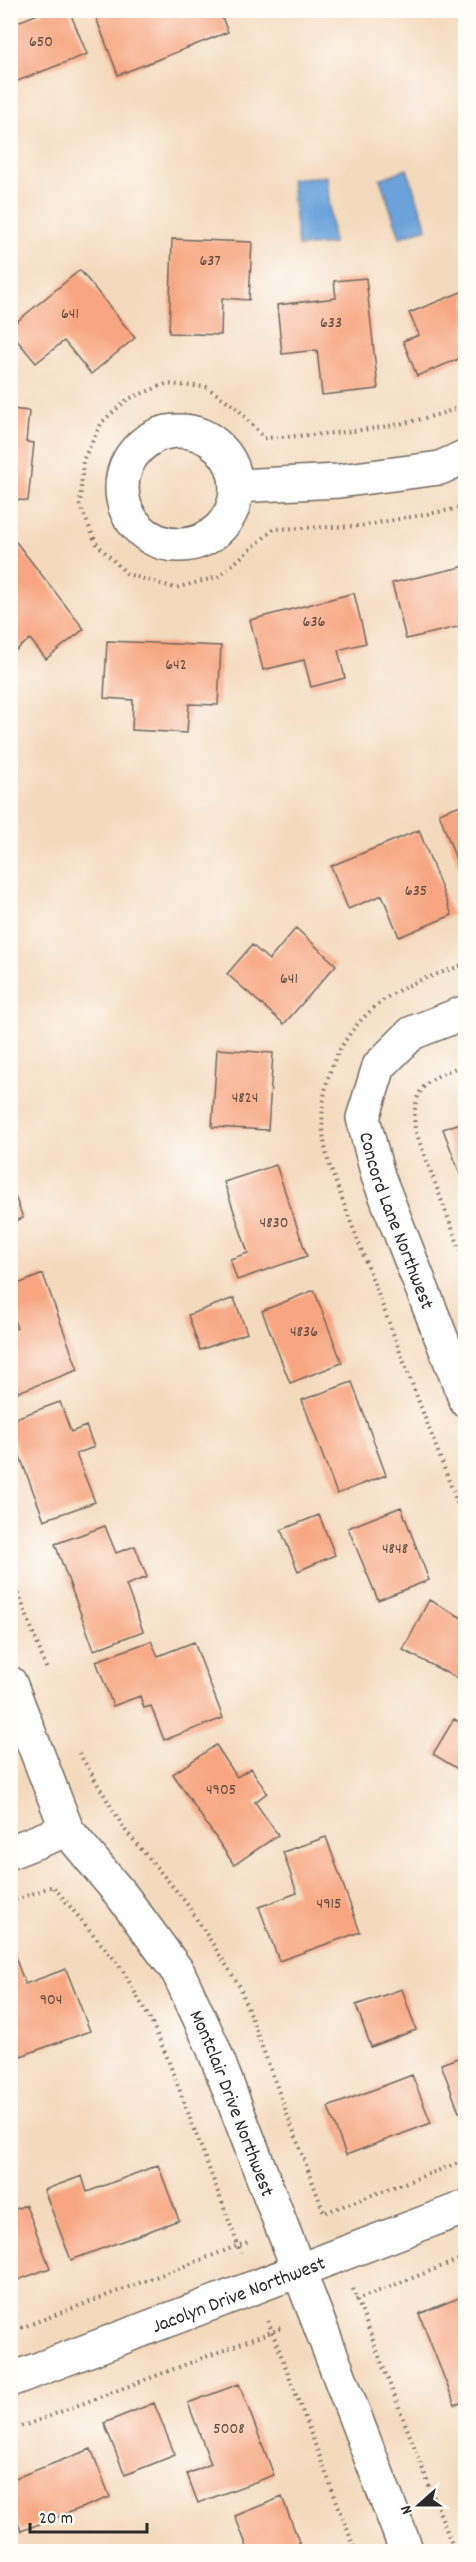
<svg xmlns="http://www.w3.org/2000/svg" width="476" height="2562" viewBox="0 0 476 2562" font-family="Dekko,sans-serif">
  <rect width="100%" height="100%" fill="#fdfcf7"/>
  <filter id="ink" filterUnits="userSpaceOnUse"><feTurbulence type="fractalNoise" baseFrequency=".0167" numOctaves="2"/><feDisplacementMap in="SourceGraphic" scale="12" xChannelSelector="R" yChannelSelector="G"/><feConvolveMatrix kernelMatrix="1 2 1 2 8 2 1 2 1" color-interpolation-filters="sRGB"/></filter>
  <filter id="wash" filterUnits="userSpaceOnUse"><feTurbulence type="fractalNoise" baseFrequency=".008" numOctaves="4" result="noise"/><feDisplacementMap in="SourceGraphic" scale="24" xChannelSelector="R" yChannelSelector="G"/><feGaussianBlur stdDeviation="1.35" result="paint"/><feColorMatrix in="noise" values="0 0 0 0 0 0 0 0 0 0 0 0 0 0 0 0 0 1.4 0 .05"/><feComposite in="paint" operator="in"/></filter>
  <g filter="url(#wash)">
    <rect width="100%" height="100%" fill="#f4dabd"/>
    <!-- water -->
    <path fill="#6ba2d9" stroke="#4b6682" stroke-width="1.5" d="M407,169L427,228L400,237L380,179Z
      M327,176L333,244L298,247L291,179Z"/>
    <g id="blocks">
      <!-- building -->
      <path fill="#f7a681" d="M48,10H69L87,54L10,84V25Z
        M93,10H219L228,32L118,75Z
        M172,239L252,242L249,300L222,298L221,335L169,333Z
        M80,270L135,338L91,374L64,341L36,363L10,332V327Z
        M366,278L378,389L322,395L317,350L282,354L277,305L336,298L334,281Z
        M466,290V356L417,376L403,341L419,335L409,313Z
        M10,409L29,411L26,442L34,443L28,501L10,499Z
        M16,542L84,629L46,659L30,639L10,655V546Z
        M466,566V625L406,639L392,583Z
        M354,593L366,643L338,650L345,678L311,687L304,660L263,670L250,620Z
        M107,641L221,646L218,705L189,704L187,733L132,730L133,700L104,698Z
        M466,803V884H465L439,813Z
        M419,830L452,915L399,937L382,895L348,909L331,866Z
        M296,928L336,965L284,1024L227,974L252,945L269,960Z
        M217,1049L273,1053L268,1130L212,1127Z
        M466,1121V1187H465L443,1129Z
        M276,1165L307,1256L237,1280L230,1259L248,1253L224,1182Z
        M11,1185L23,1218L10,1223V1186Z
        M10,1251L17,1267L10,1270Z
        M43,1274L78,1370L10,1395V1331L17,1328L10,1310V1287Z
        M314,1290L342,1363L290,1383L262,1311Z
        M234,1298L247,1333L200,1350L188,1315Z
        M352,1382L386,1475L337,1494L302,1400Z
        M60,1402L71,1432L86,1426L94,1447L76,1454L95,1502L44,1520L10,1430V1420Z
        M401,1507L429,1580L378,1600L348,1528Z
        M319,1515L335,1555L298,1571L281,1530Z
        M105,1526L116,1553L135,1546L147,1577L126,1585L143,1631L94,1650L55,1544Z
        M429,1600L466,1620V1683L403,1650Z
        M151,1641L158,1656L194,1642L223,1718L164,1740L151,1706L144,1708L140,1696L113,1706L96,1661Z
        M454,1719L466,1726V1774L433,1754Z
        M216,1745L237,1777L251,1768L267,1793L255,1802L278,1835L234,1865L173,1774Z
        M326,1837L360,1932L279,1961L259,1907L297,1893L283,1852Z
        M13,1951L25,1984L66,1969L90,2031L21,2056L10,2028V1952Z
        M402,1989L416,2030L371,2047L356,2005Z
        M466,2055V2109L459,2112L441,2064Z
        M412,2075L431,2123L346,2155L328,2107Z
        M158,2165L179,2220L71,2260L44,2190L82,2176L87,2192Z
        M26,2205L50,2268L10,2283V2211Z
        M466,2295V2401L455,2405L419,2314Z
        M239,2384L274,2475L198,2503L187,2474L211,2464L188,2403Z
        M154,2403L175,2455L125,2475L104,2423Z
        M91,2449L110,2497L21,2531L10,2503V2480Z
        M282,2497L303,2552H249L235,2516Z"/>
    </g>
  </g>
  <g filter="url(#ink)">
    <use href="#blocks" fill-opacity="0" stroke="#71685e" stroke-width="1.5"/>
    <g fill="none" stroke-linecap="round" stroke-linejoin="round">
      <!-- minor casing -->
      <g stroke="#71685e" stroke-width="36">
        <g id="minor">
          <circle cx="179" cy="488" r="57"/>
          <path d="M236,486L339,481L440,468L466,456"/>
          <path id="s1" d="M466,1012L412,1033L379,1066L363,1118L378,1176L466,1401"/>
          <path id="s2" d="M10,1683L67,1830L123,1897L178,1972L212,2045L407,2552"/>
          <path d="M10,1852L67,1830"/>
          <path id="s3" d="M10,2380L466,2207"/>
        </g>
      </g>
      <!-- path -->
      <path stroke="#71685e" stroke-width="4" stroke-dasharray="1.5 4.5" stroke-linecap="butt" d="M466,405C401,430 332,434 264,438L235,406L206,387L166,384L128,399L102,422L83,460L80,505L96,543L127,574L175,588L218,577L274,529L360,526L450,510L466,505
        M466,964C439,974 408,982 385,999C330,1039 310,1103 330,1167L466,1526
        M466,1064C428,1078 411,1086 415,1130L466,1265
        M10,1571L47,1670
        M79,1753L125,1830L185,1901L239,1985L324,2213L466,2160
        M10,1902L53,1886L122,1969L151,2021L167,2057L241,2253
        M353,2289L455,2552
        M356,2300L466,2257
        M268,2321L356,2552
        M10,2332L248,2242
        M10,2431L282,2328"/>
      <!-- minor -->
      <use href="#minor" stroke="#fff" stroke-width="33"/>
    </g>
  </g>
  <g text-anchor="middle" stroke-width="4.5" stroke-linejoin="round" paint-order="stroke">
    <!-- number labels -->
    <g font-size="16" fill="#5e4a40">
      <text x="41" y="46">650</text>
      <text x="210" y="265">637</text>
      <text x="70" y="318">641</text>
      <text x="331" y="327">633</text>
      <text x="314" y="626">636</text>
      <text x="176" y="669">642</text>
      <text x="416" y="895">635</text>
      <text x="289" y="983">641</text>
      <text x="245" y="1102">4824</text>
      <text x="274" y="1227">4830</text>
      <text x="304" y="1336">4836</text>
      <text x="395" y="1553">4848</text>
      <text x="221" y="1794">4905</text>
      <text x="329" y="1908">4915</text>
      <text x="51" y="2004">904</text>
      <text x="229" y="2433">5008</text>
    </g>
    <!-- street labels -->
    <g font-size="20" fill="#2b2b2b" stroke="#fdfcf7">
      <text dy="7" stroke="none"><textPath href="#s1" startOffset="267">Concord Lane Northwest</textPath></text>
      <text dy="7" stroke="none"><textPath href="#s2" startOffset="480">Montclair Drive Northwest</textPath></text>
      <text dy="7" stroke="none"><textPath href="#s3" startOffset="244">Jacolyn Drive Northwest</textPath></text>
    </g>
  </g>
  <!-- margin -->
  <rect width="476" height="2562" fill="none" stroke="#fdfcf7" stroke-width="36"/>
  <!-- north arrow -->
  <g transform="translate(419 2505) rotate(249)" stroke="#fdfcf7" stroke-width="4.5" paint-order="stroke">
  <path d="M0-4.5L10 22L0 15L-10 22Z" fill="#2b2b2b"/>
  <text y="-9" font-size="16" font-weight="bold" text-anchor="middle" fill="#2b2b2b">N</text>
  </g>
  <!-- scale -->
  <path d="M30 2523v9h117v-9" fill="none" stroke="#2b2b2b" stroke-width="3"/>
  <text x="39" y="2523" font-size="18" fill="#2b2b2b" stroke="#fdfcf7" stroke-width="4.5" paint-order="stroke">20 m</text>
</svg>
